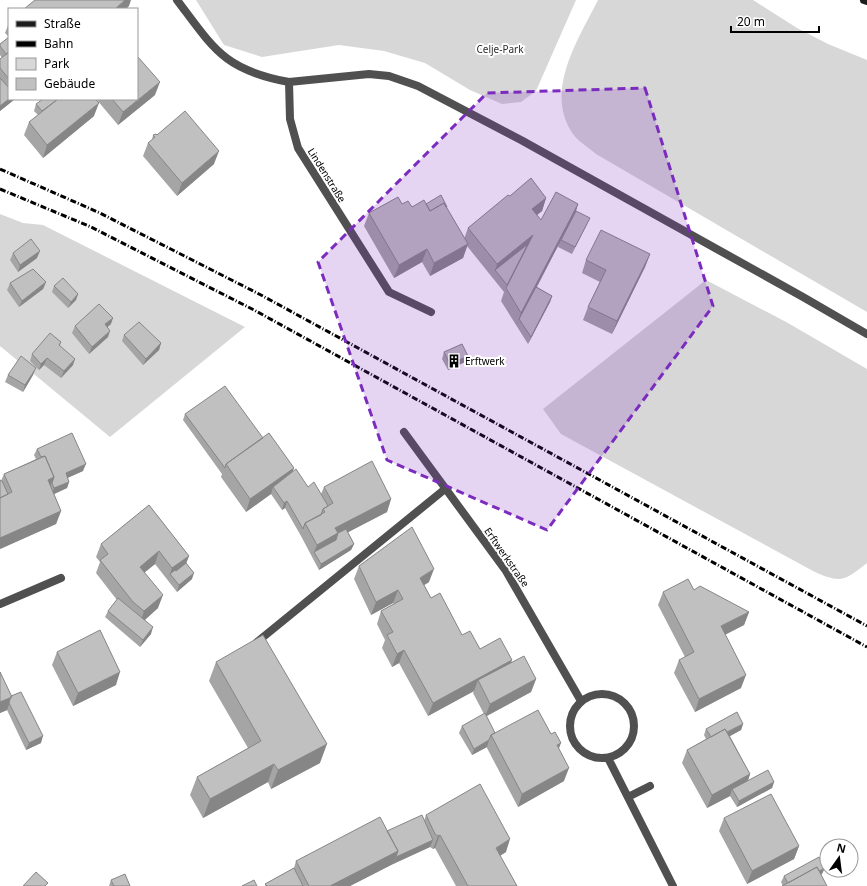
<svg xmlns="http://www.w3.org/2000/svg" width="867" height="886" viewBox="0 0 867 886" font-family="'Noto Sans',sans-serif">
  <rect width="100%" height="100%" fill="#fff"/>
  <!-- green -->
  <path fill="#d7d7d7" d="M196,0H576L536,91L521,102L502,104L470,90L425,63L384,51L339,45L262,57L224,45Z
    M598,0H753L797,28L828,44L867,60V312L596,154C588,147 576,140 571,131C545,89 579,38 598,0Z
    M0,214L23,223L43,225L245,327L110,437L0,346Z
    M706,280L788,323L867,369V563C844,581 841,584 813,571L561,434L543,409Z"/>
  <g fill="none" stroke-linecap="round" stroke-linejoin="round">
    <!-- lane -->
    <path stroke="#505050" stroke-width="8" d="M257,642L445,489"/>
    <!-- street -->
    <path stroke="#505050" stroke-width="8" d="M177,0C214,49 224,70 289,82L290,119L298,148L389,292L431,312
      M289,82L369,74L389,76L418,86L521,140L803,297L867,334
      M404,432L506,571L581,701
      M0,604L61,578
      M570 726a32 32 0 1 1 64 0a32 32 0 1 1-64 0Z
      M608,758L673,886
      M628,797L650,786"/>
    <!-- secondary -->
    <path stroke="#1d1d1d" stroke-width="8" d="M864,0L867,1"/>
    <!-- rail -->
    <path stroke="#000" stroke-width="3" stroke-dasharray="6 2 1 2" stroke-linecap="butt" d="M0,169L100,213L261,295L867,626
      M0,189L91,227L254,310L867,647"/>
  </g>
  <!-- wall -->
  <path fill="#a5a5a5" d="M9,23V99H15L0,111V59L2,58L0,55V44L9,37L5,33Z
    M155,95L118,125L97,100V99H137Z
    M36,104L94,116L43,158L24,135L29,122L38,115L34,111Z
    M153,135H157L214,164L177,196L143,156L148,143L152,140Z
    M510,196L546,198L542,211L537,215L541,220L578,204L576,211L587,224L572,254L558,247L559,244L537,287L552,296L550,302L528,344L501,301L504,292L467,246L463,258L430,276L422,262L394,278L364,226L369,213L402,204L412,207L426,204L446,208L464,239L468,228Z
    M13,253L37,258L18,272L10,260Z
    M650,254L645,267L612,334L583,320L588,307L600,282L582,273L586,260Z
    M46,282L43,289L19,307L7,290L10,283Z
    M54,286L78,294L76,300L68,308L52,292Z
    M111,324L107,327L108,337L89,354L72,333L75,326Z
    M124,335L161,343L159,350L143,365L122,341Z
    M61,342L60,346L73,365L61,378L44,365L39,370L30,361L32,354Z
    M444,352L468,356L465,362L448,370L442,359Z
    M8,375H33L23,392L5,382Z
    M185,414L263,438L294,468L292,472L308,487L321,494L324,487L391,499L387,512L348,532L354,544L351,550L319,570L301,536L285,508L282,510L271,494L246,512L221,477L222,474L183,420Z
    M37,449L83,471L67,478L69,482L67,488L54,494L61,511L56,524L0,549L1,481L4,474L36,459L34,455Z
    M149,505L189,556L186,563L192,579L177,592L155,564L144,573L158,608L145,620L151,634L140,647L105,617L108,611L117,600L96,573L100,562L96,557L101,544Z
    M359,566L429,582L424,585L431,598L462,635L480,649L512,660L511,662L536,679L531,692L486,716L495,733L559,749L564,781L518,807L487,748V747L472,755L459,733L462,726L484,714L473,693L474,691L428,716L399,663L392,667L382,648L385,640L377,624L381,611L394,604L393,603L371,615L354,579Z
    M694,590L749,612L744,625L725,635L741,688L695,712L674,673L679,660L685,657L658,605L663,592Z
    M57,652L116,685L73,706L52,665Z
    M216,662L320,763L271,789L268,782L203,818L190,795L197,777L248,748L209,681Z
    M0,672L11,696L41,743L26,750L7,710L0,713Z
    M743,724L741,730L730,736L750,774L748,780L774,782L772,788L737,807L730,796L707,808L682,763L687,750L706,739L704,735L706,729Z
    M426,815L506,852L500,856L517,886H456L435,848L433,849L430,847L393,864L350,886H265V884L294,868L296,861L387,831L424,821Z
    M724,818L799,846L794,859L747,884L719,831Z
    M822,874L783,886L781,882L784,876Z
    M111,880L130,886H109Z"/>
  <!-- shaded-wall -->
  <path fill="#868686" d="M125,0H131L129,6L126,9H115Z
    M160,82L155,95L118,125L123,112Z
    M9,99H15L0,111V106Z
    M99,103L94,116L43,158L47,145Z
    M219,151L214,164L177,196L182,183Z
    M546,198L542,211L528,222L532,209Z
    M578,204L574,217L561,240L559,244L519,320V319L516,326L521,313Z
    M533,235L508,286L495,270L497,264Z
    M468,244L463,258L430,276L434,263Z
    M427,249L422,262L394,278L399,265Z
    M40,251L37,258L18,272L20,265Z
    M650,254L645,267L612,334L617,321Z
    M46,282L43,289L19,307L22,301Z
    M78,294L76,300L68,308L71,302Z
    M552,296L550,302L528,344L531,337Z
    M113,318L111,324L103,331L105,324Z
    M110,331L108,337L89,354L92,347Z
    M161,343L159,350L143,365L146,359Z
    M468,356L465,362L448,370L450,364Z
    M47,358L44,365L39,370L41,364Z
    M75,359L73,365L61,378L64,371Z
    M36,368L33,375L23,392L25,385Z
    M86,464L83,471L63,480L66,473Z
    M294,468L289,481L273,487L271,494L246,512L250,499Z
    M54,477L49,490L48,480Z
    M69,482L67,488L52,495L54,488Z
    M391,499L387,512L337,538L334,546L314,552L317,545L335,528Z
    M287,501L285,508L282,510L284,503Z
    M61,511L56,524L0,549V538Z
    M354,544L351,550L319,570L321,564Z
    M159,551L155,564L135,580L140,567Z
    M189,556L184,569L170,574L168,581L172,568Z
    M434,569L429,582L415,591L420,578Z
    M194,573L192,579L177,592L179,585Z
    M398,590L393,603L371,615L376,602Z
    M163,595L158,608L140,624L144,611Z
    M749,612L744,625L716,639L721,626Z
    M153,627L151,634L140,647L143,640Z
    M404,650L399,663L392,667L397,654Z
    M512,660L507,673L478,680L474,691L428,716L433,703Z
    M120,672L116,685L73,706L78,693Z
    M746,675L741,688L695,712L699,699Z
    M536,679L531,692L485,717L490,704Z
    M12,697L7,710L0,713V702Z
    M743,724L741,730L710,747L713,740Z
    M43,736L41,743L26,750L29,743Z
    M489,740L487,747L472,755L474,749Z
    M561,743L556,756L557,745Z
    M327,744L320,763L271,789L278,770Z
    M274,764L268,782L203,818L210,799Z
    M569,768L564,781L518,807L522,794Z
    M750,774L746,787L732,789L730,796L707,808L712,795Z
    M774,782L772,788L737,807L739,801Z
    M440,835L435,848L433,849L438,836Z
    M510,839L506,852L491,861L496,848Z
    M433,840L430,847L393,864L396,857Z
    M799,846L794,859L747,884L752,871Z
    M398,851L393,864L350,886H330Z
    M825,868L822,874L800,886H790Z"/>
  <!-- building -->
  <path fill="#c0c0c0" stroke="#868686" d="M35,0H125L115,9H24Z
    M9,37V52L6,54L0,46V44Z
    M9,52V79L0,68V59Z
    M138,57L160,82L123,112L112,99H137V58Z
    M0,78L9,88V99L0,106Z
    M43,99H58L42,111L36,104Z
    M58,99H95L99,103L47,145L29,122Z
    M185,111L219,151L182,183L148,143L155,137L153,135L156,134L157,135Z
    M531,178L546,198L532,209L541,220L556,192L578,204L521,313L506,288L533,235L497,264L468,228L508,195L510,196Z
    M441,195L447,207H446L444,203L430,211L426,204Z
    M398,197L402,204L408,201L412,207L424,200L430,211L444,203L468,244L434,263L427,249L399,265L369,213Z
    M576,211L590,218L575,247L561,240Z
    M601,230L650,254L617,321L588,307L606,270L586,260Z
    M31,239L40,251L20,265L13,253Z
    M528,244L507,285L495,270Z
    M33,269L46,282L22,301L10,283Z
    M63,278L78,294L71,302L54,286Z
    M536,287L552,296L531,337L519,319Z
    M99,304L113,318L105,324L110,331L92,347L75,326Z
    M139,322L161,343L146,359L124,335Z
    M50,333L61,342L59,345L75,359L64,371L47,358L41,364L32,354Z
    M462,344L468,356L450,364L444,352Z
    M21,356L36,368L25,385L8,375Z
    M225,386L263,438L226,464L225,468L185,414Z
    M72,433L86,464L66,473L69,482L54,488L52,483L54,477L45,456L41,457L37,449Z
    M269,433L294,468L250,499L226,464Z
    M45,456L54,477L48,480L61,511L0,538V498L12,492L4,474Z
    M372,461L391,499L335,528L338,533L317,545L305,523L325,512L323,509L333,503L324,487Z
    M296,469L308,487L314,482L328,506L323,509L321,515L305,523L303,529L287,501L284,503L273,487Z
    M0,480L2,481L8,494L0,498Z
    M149,505L189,556L172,568L159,551L140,567L163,595L144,611L133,602L100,560L108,554L101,544Z
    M412,527L434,569L420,578L431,598L440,593L462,635L470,631L480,649L500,638L512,660L433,703L404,650L397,654L387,635L393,632L381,611L403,599L398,590L376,602L359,566Z
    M346,529L354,544L321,564L314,552L336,540L338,533Z
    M186,563L194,573L179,585L170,574L175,570L176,571Z
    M688,579L694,590L700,586L749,612L721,626L746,675L699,699L679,660L694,652L663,592Z
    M118,598L153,627L143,640L108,611Z
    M100,630L120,672L78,693L57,652Z
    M263,635L327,744L278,770L274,764L210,799L197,777L261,741L216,662Z
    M524,656L536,679L490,704L478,680Z
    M0,672L12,697L0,702Z
    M21,692L43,736L29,743L9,703L11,696Z
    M538,710L551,734L555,732L561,743L557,745L569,768L522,794L491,735Z
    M737,712L743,724L727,732L725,729L711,737L706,729Z
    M485,713L495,733L491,735L489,740L474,749L462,726Z
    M725,729L750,774L712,795L687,750Z
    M768,770L774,782L739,801L732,789Z
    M480,784L510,839L496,848L517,886H468L440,835L438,836L435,834L426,815Z
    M771,794L799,846L752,871L724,818Z
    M422,815L433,840L396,857L398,851L387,831Z
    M380,817L398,851L330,886H309L296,861Z
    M819,857L825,868L819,871L817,867L788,883L784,876Z
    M817,867L827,886H782Z
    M294,868L303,886H267L265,884Z
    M36,872L48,883L45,886H23Z
    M125,874L130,886H114L111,880Z
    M254,880L257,886H242Z"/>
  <!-- marked area -->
  <path fill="#7b2cbf" fill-opacity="0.2" stroke="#7b2cbf" stroke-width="3" stroke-dasharray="8 5" stroke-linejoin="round" d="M645,88L713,306L547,530L387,460L318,262L487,93Z"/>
  <!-- icons -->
  <defs>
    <g id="building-bare" transform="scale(1.08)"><path d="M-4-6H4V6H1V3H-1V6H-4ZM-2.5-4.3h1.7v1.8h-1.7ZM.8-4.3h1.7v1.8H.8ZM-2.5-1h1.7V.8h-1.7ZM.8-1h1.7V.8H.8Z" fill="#000" stroke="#fff" stroke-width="2.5" paint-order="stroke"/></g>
  </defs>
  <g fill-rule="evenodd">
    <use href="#building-bare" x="454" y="361"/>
  </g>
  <g text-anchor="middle" stroke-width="4" stroke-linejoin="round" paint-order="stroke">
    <!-- park labels -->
    <g font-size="10" fill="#2e2e2e" stroke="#fff">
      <text x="500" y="53">Celje-Park</text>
    </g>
    <!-- street labels -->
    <g font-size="10" fill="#000" stroke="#fff">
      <text transform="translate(327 175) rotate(58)" y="4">Lindenstraße</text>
      <text transform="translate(507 557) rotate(55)" y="4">Erftwerkstraße</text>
    </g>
    <!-- poi labels -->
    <g font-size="10" fill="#000" stroke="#fff" text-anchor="start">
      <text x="465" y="365">Erftwerk</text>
    </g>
  </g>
  <!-- legend -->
  <rect x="8" y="8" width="130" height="92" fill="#ffffff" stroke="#999999"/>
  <rect x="16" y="21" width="20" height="6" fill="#1d1d1d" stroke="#999999"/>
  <text x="44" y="28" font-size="12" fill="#000000">Straße</text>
  <rect x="16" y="41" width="20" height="6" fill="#000000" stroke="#999999"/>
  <text x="44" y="48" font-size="12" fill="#000000">Bahn</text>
  <rect x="16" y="58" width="20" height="12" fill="#d7d7d7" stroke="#999999"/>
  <text x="44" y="68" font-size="12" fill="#000000">Park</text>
  <rect x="16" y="78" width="20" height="12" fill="#c0c0c0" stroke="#999999"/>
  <text x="44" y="88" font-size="12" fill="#000000">Gebäude</text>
  <!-- north arrow -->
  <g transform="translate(839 858) rotate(14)"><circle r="19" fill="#ffffff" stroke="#999999"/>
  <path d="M0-3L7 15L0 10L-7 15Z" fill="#000000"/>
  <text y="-6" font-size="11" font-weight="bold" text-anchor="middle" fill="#000000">N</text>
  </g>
  <!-- scale -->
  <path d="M731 26v6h88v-6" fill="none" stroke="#000000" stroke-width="2"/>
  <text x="737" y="26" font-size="12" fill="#000000" stroke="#ffffff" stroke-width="3" paint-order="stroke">20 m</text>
</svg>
